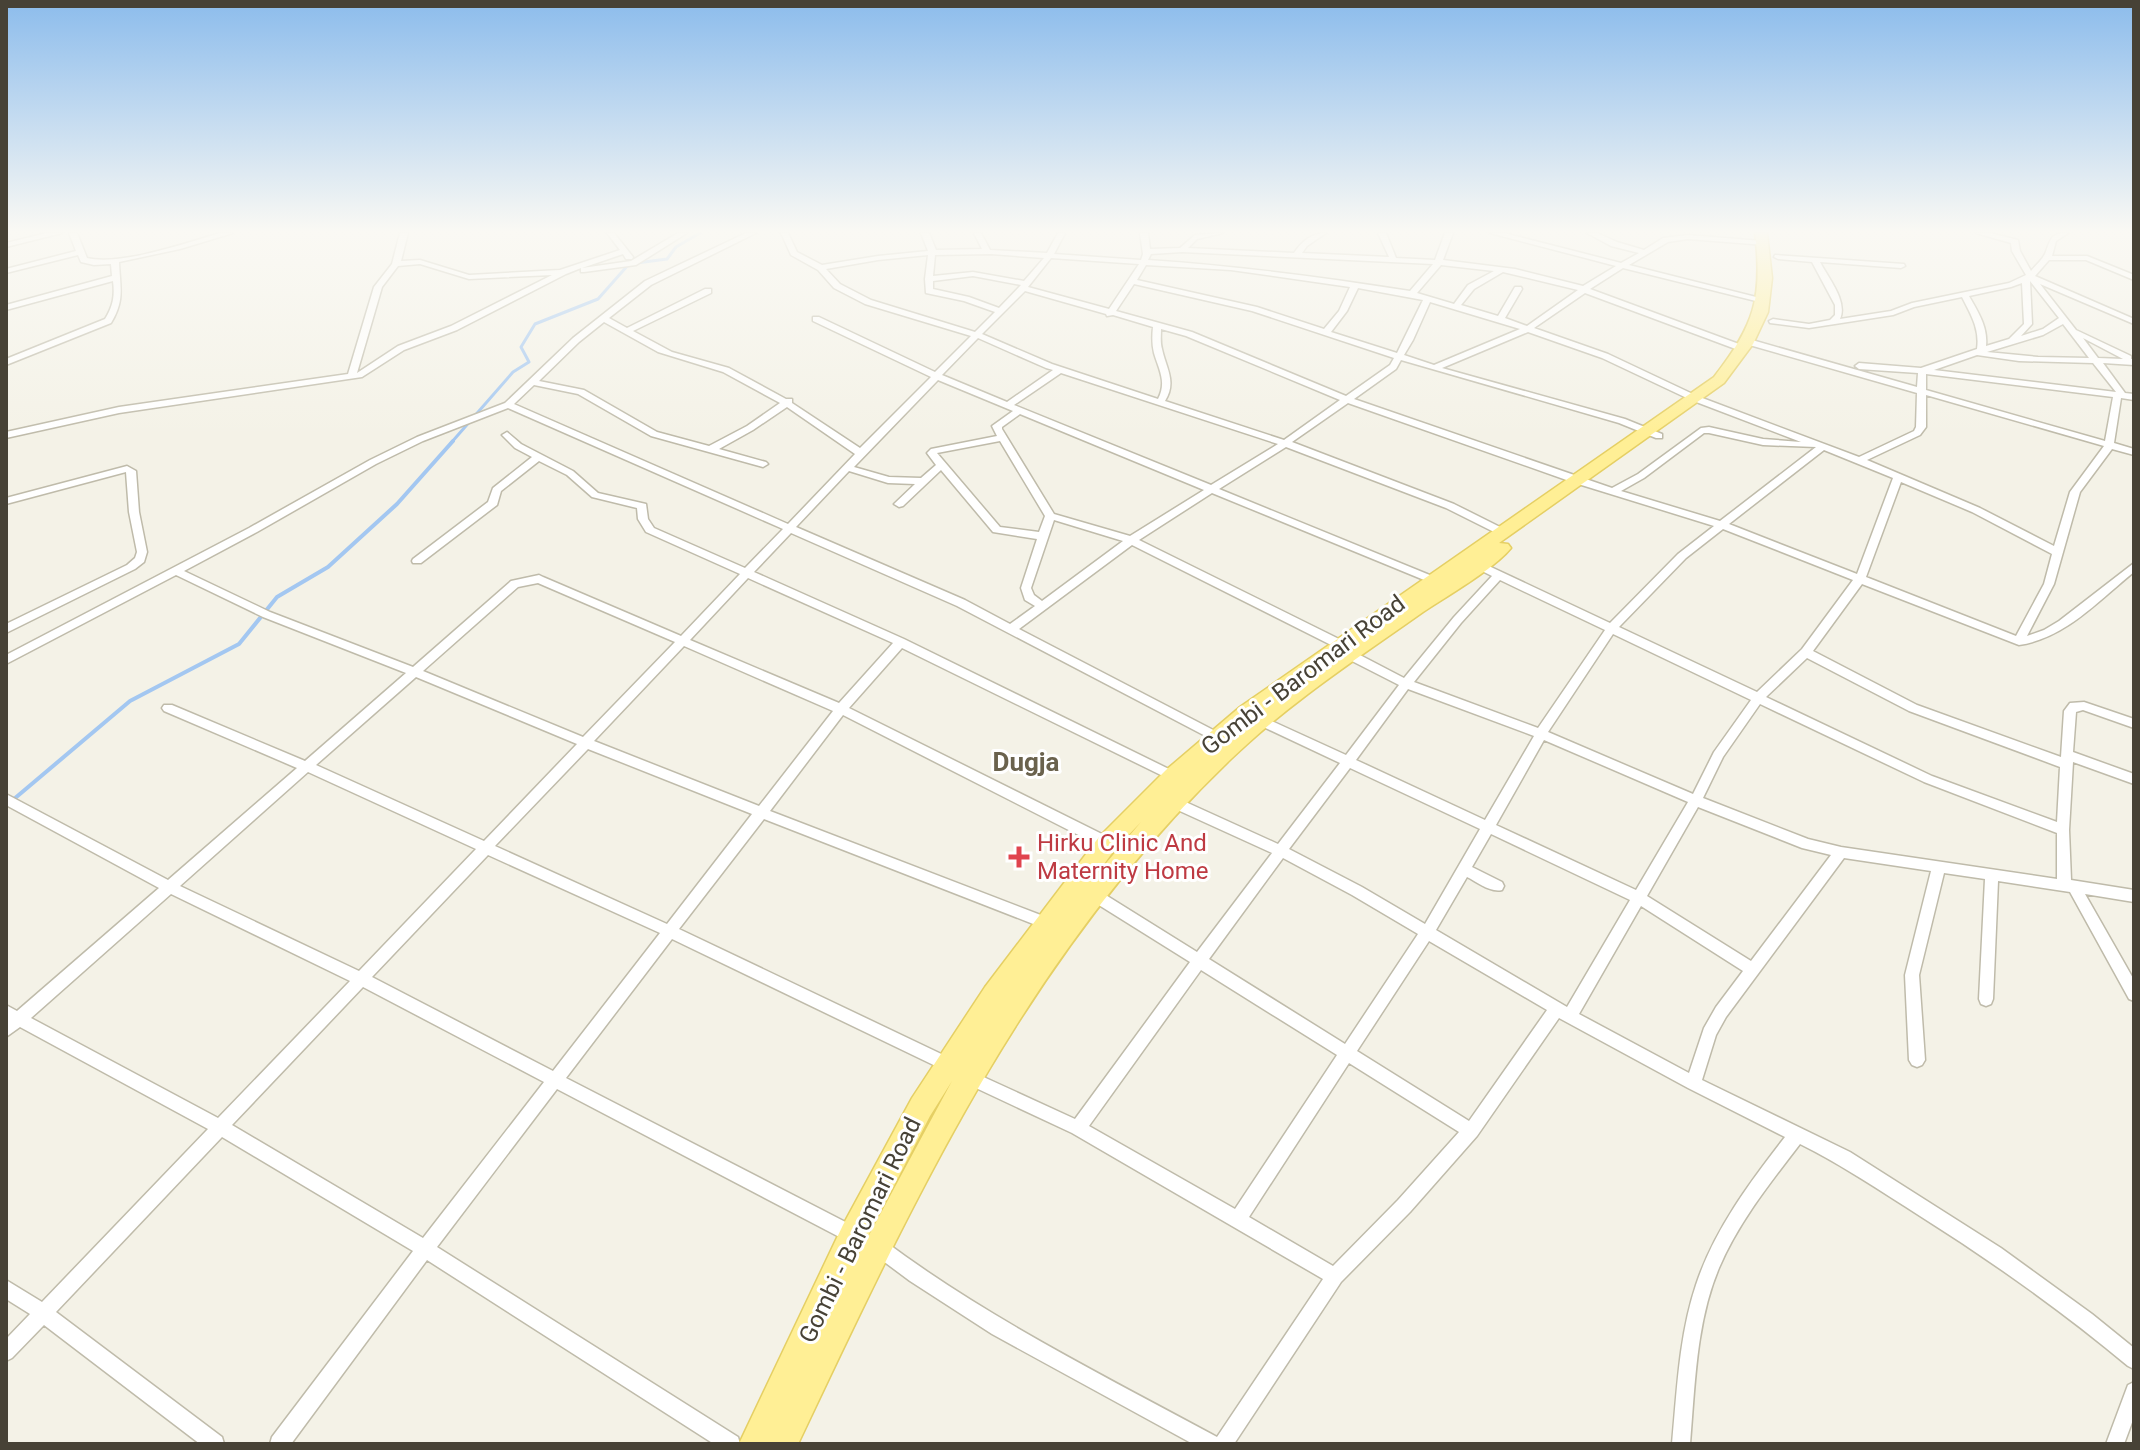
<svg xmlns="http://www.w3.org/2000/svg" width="2140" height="1450" viewBox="0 0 2140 1450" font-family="Roboto,sans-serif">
  <rect width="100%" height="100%" fill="#f4f2e7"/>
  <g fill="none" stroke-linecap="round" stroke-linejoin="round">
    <!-- stream-far1 -->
    <path stroke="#a3c7f1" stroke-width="3" d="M451,443L513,372L529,362L521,347L535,324L598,299L629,264L667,259L676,247L700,233"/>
    <!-- stream -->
    <path stroke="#a3c7f1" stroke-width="4" d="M14,799L130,701L239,644L277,597L328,567L397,504L453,441"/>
    <!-- street casing -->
    <g stroke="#bfbbaa" stroke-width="3">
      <path id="street" d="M47,233H62L6,247V243Z
        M69,233H77L87,258C121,266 186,243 220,233H233L180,249L119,262C120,288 125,300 111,323L6,365V359L105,319C113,306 115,296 113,281L6,310V305L112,276L111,264L94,265L81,262L78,255L6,273V269L76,251Z
        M400,233H408L401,261L420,260L469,275L560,270L620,250L607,233H614L633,257L632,259H626L623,254L582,268L631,261L678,233H687L636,265L584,272H581V268L566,274L457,330L404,350L362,377L119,413L6,438V432L119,407L348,374L374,287L392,264ZM420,264L469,279L552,275L451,326L398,346L357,373L382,287L398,266Z
        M746,233H756L651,285L609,318L627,328L705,289H711V293L633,331L672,352L729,368L786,399H792V403L860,448L931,377L813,321V317H819L935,372L971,336L865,304L834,288L818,270L791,255L781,233H788L797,252L822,265L878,256L928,251L921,233H929L936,250L982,249L974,233H981L990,250L1047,253L1058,233H1065L1054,254L1141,260L1143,254L1140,233H1148L1150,249L1180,248L1195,235L1223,233L1197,239L1188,248L1294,253C1302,241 1312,233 1326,233L1307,246L1302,253L1389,257L1378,233H1386L1396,258L1435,260L1445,233H1453L1443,260L1515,269L1583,286L1616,266L1490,233H1504L1621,263L1639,253L1611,246L1587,233H1597L1617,242L1644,250L1663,238L1688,235L1762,241L1766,243L1765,245L1688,239L1668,242L1629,265L1768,300V304L1623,268L1590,289L1747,347V351H1741L1585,293L1534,328L1608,354L1697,396L1859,457L1914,431L1916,427L1917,393L1746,344V340H1752L1917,387L1918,373L1859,369L1855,366L1859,363L1921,368L1977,349C1980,329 1971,315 1962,297L1914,307L1893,315L1809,328L1770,323L1769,321L1773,319L1809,324L1830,320L1835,315V305L1812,262L1778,259L1774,257L1775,255L1904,264L1905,266L1901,268L1820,262C1828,278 1848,301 1840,319L1891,311L1912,303L2009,283L2026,275L2012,251L2011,243L1976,233H1990L2018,240L2020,251L2031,271C2036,265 2042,260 2045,254C2051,240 2049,233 2068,233L2056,241L2052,256H2087L2134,275V280L2086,260H2049L2035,276L2134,319V324L2040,284L2076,330L2131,356V359H2134V365L2103,363L2125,393L2134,394V400L2121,398L2114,443L2134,449V455L2112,449L2080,492L2054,584L2027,636L2044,630L2059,621L2134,563V572C2099,600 2066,638 2019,645L1862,584L1813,651L1917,705L2061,757L2064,711L2070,703L2084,702L2134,719V728L2083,710L2076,712L2073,752L2134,774V784L2073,762L2069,830L2071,880L2134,890V902L2085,894L2134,980V1001L2129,999L2070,892L1998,881L1993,999L1991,1004L1986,1006L1981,1004L1979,999L1985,879L1944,873L1919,975L1925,1060L1922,1065L1917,1067L1912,1065L1909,1060L1905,975L1931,871L1844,858L1726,1017L1716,1035L1702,1080L1850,1152L2001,1248L2092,1314L2134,1348V1369L2128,1366C2062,1311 1993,1262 1920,1216C1881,1191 1842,1165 1800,1144C1770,1183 1738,1223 1719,1268C1696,1322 1695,1386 1690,1444H1672C1677,1391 1679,1336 1696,1285C1714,1230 1750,1182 1785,1137L1688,1088L1559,1018L1477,1136L1410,1212L1341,1282L1234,1444H1193L992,1334L910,1281L871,1252L869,1246L871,1240L877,1238L883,1240C987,1318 1103,1375 1217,1437L1323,1279L1072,1133L961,1081L958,1076L961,1071L966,1069L1075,1119L1190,962L1086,897L1084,893L1086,889L1091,887L1096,889L1197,952L1272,853L1171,807L1169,803L1171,799H1179L1278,844L1340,763L1257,724L1255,721L1257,718H1265L1346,755L1399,685L1350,660L1335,647L1132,545L1019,629L1219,733L1221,736L1219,739L1215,741L957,606L791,533L754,572L904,639L1177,773L1179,776L1177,779H1169L902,648L849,708L1112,839L1114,843L1112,847L1107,848L1102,847L843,715L770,811L1051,919L1053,923L1051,927L1046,929L1041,927L764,819L679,929L956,1061L959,1066L956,1071L951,1073L946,1071L672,939L566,1078L859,1229L861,1235L859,1241L853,1243L847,1241L557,1089L437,1247L738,1437L740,1444H714L427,1260L291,1444H270L272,1437L413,1251L222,1137L56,1312L222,1437L224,1444H200L44,1325L12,1358L6,1361V1339L30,1314L6,1299V1280L42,1302L208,1129L20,1027L6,1037V1005L17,1011L159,888L6,805V794L168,880L297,768L164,711L162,708L164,705H172L305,761L406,673L263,617L176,575L6,664V655L249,528L370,460L417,437L505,403L573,338L645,281ZM1182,252L1433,264L1410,291C1322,277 1237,266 1148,260L1151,254ZM991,254L1044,258L1024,281L973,272L933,276L935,255ZM928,255L925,279L926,293L964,301L995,312L975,332L871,300L840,284L826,269L878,260ZM1051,258L1139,264L1109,309L1028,287ZM1146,265L1231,270L1350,287L1339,311L1324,329L1257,307L1137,280ZM1441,265L1494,271L1468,285L1454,304L1417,293ZM1503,272L1578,290L1527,326L1505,318L1522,289L1521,287H1515L1498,316L1461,305L1474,289ZM973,276L1021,285L999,308L969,297L933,289V281ZM2030,281L2059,318L2043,329L2021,336L2032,324ZM2022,283L2024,324L2009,339L1986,346C1988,327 1978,312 1969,296L2011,287ZM1134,284L1252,311L1394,358L1390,365L1346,396L1192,332L1116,311ZM1358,288L1423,300L1397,353L1331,332L1347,311ZM1025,291L1106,314L1107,316L1113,315L1153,327C1152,336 1152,345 1154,353C1159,370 1167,382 1158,399L1052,364L982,334ZM1430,302L1520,329L1434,365L1404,355L1413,340ZM604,322L658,352L723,372L780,403L747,426L709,446L657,432L584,390L539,381L579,342ZM2063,324L2089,358L2038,357L1987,352L2043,335ZM1161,329L1186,336L1340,400L1284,440L1165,401C1177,382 1166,368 1162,349C1160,342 1161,336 1161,329ZM1528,332L1602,358L1691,400L1801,442L1763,439L1709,427L1701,428L1638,474L1612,488L1354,399L1396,369L1401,360L1619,423L1656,438H1662V434L1625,419L1442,368ZM978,338L1046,368L1053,370L1007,402L942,375ZM2083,338L2123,359L2098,358ZM1977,355L2019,361L2093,363L2116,392L1934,370ZM1061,373L1278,444L1211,485L1014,405ZM1926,374L2113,397L2105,441L1926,390ZM938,380L1013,411L992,426L997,436L931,449L927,453L936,465L921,478L889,477L854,467ZM534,385L578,394L651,436L763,467L768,464L766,462L719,449L753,430L787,407L855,454L788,524L514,404ZM1926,395L2104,446L2070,492L2054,546L1980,508L1867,460L1920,435L1926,427ZM1348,403L1575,483L1714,526L1678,554L1610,623L1476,560H1468L1467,562L1468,564L1492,576L1454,617L1404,678L1358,654L1343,641L1139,540L1212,493L1429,582H1437L1438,580L1437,578L1219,489L1286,447L1446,508L1498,534H1506V530L1454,504L1292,442ZM508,408L783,529L745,568L654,528L648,519L646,504L598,493L573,471L521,444L507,432L502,435L515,448L532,457L493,488L488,502L413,559L412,561L413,563H421L497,505L501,491L539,461L567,475L592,497L637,508L638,519L646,532L740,574L681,636L543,577L539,575L511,581L413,667L270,612L184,571L257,532L376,464L423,441ZM1020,414L1204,490L1130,536L1054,514L1002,429V427ZM1704,433H1709L1763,445L1816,447L1720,521L1621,491L1644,478ZM1000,441L1045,516L1039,532L1000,527L937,453ZM1824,450L1893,478L1857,574L1729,524ZM941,470L993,532L1037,539L1021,588L1025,600L1035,606L1010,624L965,600L796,527L849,471L888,483L915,484L894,504L899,507L903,506ZM1901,482L1972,512L2052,554L2044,584L2016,636L1866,577ZM1054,520L1123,541L1042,601L1034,595L1031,588ZM1723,529L1853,580L1802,649L1757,692L1619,627L1686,558ZM748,578L893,643L839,703L690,640ZM1500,580L1605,630L1538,728L1414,682L1461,623ZM538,583L675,642L583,737L423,671L518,587ZM1613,634L1751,700L1714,752L1693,794L1548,732ZM684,646L833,711L759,806L594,741ZM1807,658L1909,711L2060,767L2057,822L1932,776L1766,697ZM416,677L577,744L484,841L316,765ZM1408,689L1534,736L1485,820L1356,760ZM1760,704L1924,782L2057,833V879L1841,847L1808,839L1703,798L1723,757ZM1544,740L1688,802L1636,890L1496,825ZM588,749L752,814L667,924L495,846ZM1350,768L1480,829L1425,924L1362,887L1289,849ZM308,772L476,849L359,971L180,886ZM1698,807L1802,848L1831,855L1751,961L1647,896ZM1491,834L1630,900L1567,1007L1436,930L1467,877C1477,882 1491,893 1502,890L1504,886L1502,882L1472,867ZM488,855L660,933L553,1071L372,977ZM1283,858L1352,895L1418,934L1345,1044L1209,959ZM171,894L350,981L218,1118L31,1018ZM1641,906L1743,971L1716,1007L1704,1028L1689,1073L1579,1014ZM1429,941L1547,1010L1469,1121L1357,1051ZM1201,970L1337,1055L1235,1209L1089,1126ZM363,987L544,1082L423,1238L232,1125ZM1349,1063L1459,1132L1398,1200L1333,1266L1249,1217Z
        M127,466L136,471L139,512L147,552L144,562L135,569L6,633V624L127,565L135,558L137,552L129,512L126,472L6,504V498Z
        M2134,1382V1417L2124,1444H2106L2128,1385Z"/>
    </g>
    <!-- primary casing -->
    <g stroke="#e5cf64" stroke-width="3">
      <path id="primary" d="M1755,233H1767L1772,278L1768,312L1753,344L1724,383L1499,543L1508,544L1511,548C1494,569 1447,596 1423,612C1358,658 1289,703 1231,759C1027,954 917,1193 798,1444H739L843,1225L912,1098L985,987L1099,837L1166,770L1240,707L1714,377C1754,326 1763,298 1755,233ZM1141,822L1096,875L1115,849ZM952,1081L854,1263L930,1116Z"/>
    </g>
    <!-- street -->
    <use href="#street" fill="#fff" fill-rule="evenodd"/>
    <!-- primary -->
    <use href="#primary" fill="#ffef95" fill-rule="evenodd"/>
  </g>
  <!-- sky -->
  <linearGradient id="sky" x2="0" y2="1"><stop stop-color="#8cbcec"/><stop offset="0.53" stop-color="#faf9f4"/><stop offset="1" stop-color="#faf9f4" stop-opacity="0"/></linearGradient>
  <rect width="2140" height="436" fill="url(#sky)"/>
  <!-- markers -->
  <path fill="#e0444e" stroke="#fff" stroke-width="3" d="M1015 845h8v8h8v8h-8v8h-8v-8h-8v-8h8z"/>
  <g text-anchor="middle" stroke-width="6" stroke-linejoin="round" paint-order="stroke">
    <!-- street labels -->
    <g font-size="24" fill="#474236" stroke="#fff">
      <text transform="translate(1303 675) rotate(-37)" y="8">Gombi - Baromari Road</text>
      <text transform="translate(860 1230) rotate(-64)" y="8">Gombi - Baromari Road</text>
    </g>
    <!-- health labels -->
    <g font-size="24" fill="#be3a42" stroke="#fff" text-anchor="start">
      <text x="1037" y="851">Hirku Clinic And<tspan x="1037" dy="28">Maternity Home</tspan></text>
    </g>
    <!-- neighbourhood labels -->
    <g font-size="26" font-weight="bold" fill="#6a624d" stroke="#fff">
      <text x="1026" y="771">Dugja</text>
    </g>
  </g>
  <!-- border -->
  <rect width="2140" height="1450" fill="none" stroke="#474236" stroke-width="16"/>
</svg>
